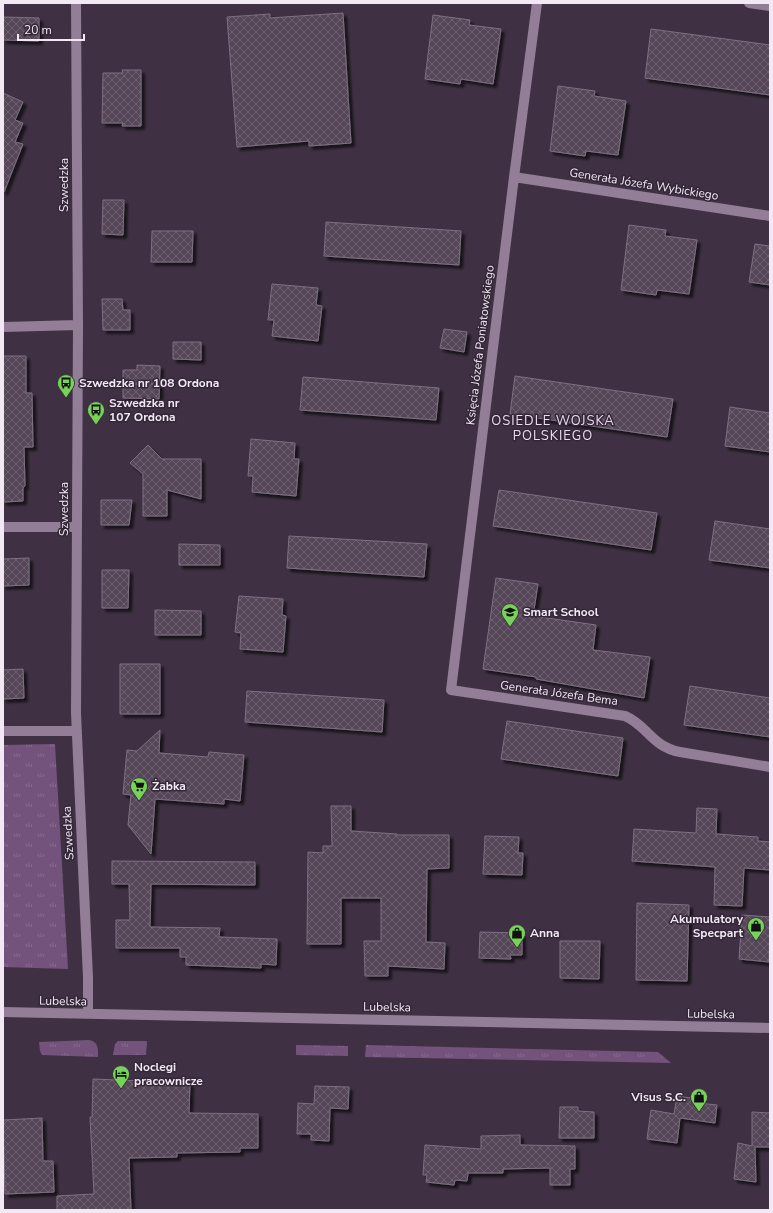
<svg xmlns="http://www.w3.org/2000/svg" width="773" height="1213" viewBox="0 0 773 1213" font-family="'Nunito Sans',sans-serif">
  <defs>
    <pattern id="grass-tufts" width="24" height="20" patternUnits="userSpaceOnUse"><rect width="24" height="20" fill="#73527c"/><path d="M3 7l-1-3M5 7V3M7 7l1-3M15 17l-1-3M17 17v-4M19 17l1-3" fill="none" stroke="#876b8f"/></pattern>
    <pattern id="building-cross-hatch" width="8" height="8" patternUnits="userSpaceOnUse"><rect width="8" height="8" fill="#554659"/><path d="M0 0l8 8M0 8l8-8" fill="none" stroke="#6e6171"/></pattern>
    <filter id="shadow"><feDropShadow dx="3.5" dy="3.5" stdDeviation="1" flood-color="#0009"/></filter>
  </defs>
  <rect width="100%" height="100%" fill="#3f3143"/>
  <!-- grass -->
  <path fill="url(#grass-tufts)" d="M55,744L68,969L3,967V745Z
    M89,1040C99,1042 98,1049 98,1057L42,1055L40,1051L39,1042Z
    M118,1041H147L146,1055H113L115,1044Z
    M296,1045L348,1046V1056L296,1055Z
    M366,1045L658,1052L671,1063L365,1057Z"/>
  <!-- building -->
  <path fill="url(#building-cross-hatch)" stroke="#7f6f83" filter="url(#shadow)" d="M343,13L351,143L309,146V141L237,147L227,17L270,14V18Z
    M433,15L470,20L469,25L501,29L493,84L461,79L460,84L425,79Z
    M3,17L39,18V41L3,40Z
    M651,29L770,45V95L645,78Z
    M122,70H141V126H122L123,123H102L103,73H123Z
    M558,86L595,91L594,96L626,101L618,155L586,151L585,156L550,151Z
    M3,93L23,102L15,120L23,123L15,142L23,144L4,192H3Z
    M103,200H124L123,235L102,234Z
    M326,222L461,231L459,265L324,256Z
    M629,225L666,230L665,236L697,240L689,294L657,290L656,295L621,290Z
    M152,231H193L192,262H151Z
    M755,244L770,246V285L749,282Z
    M272,284L318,288L316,305L322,306L318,341L272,336L274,320H268Z
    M102,299H122L123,310H130V330H103Z
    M444,329L467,332L464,352L440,348Z
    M173,342H201V360L173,359Z
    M3,356H26V393H32L33,447H24L25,486L23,487V501L3,502Z
    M137,365L160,366L159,399L123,398V370H137Z
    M515,376L673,399L667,437L510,414Z
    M303,377L439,388L436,420L300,410Z
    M730,407L770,413V452L725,446Z
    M251,439L295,443L294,459H299L296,496L252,492L253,476H248Z
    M148,445L162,459H201V499L167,490V516H143V474L130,463Z
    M499,490L657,513L651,550L493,526Z
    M101,500H132L129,525H101Z
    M715,521L770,529V568L709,560Z
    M289,536L427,544L424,577L287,568Z
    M179,544L220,545V565H179Z
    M29,558V585L3,586V559Z
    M102,570H129L128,608H102Z
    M496,578L538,584L533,616L596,625L593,650L650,657L644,698L536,679V677L483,669Z
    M239,596L283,599L282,615L286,616L283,652L240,649L241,633L235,632Z
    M155,610L201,611V635H155Z
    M120,664H160V714H120Z
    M23,669L24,698L3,699V670Z
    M690,686L770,698V737L684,725Z
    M247,691L384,700L382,732L245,722Z
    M507,721L623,738L618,776L501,759Z
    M160,730L159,753L208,757L209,752L244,755L240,801L224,799V804L155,799L151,854L128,825L131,795L123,794L127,750L137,751Z
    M331,806H351V831L397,834V835H449V868L427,869L426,942L445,943L444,969L388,966V976H365L364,941H381V898H341V944H307L308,852L323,853V846H332Z
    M697,808L717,809L716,834L758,837V841L770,842V870L744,868L742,906L714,905L715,867L632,861L634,829L696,833Z
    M485,836L519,837L518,853H523L522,875L483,874Z
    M112,861L255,862V885L151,884L150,927L220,928L219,937L277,939L276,965L261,964V968L186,965V957H180V948H116V920H130L129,884H112Z
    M637,903L689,905L687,981L636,980Z
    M742,915L770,917L769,962L739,959Z
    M480,932L522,933V955H510L511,959L479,958Z
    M560,941H600L599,979L560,978Z
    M93,1079L190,1083L189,1113L258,1114V1148H240V1152L177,1153V1157L129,1158L131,1210H57V1196L94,1194L90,1117H92Z
    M315,1086L349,1087L348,1109L330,1108L329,1141L311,1140V1134H297L298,1103L314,1104Z
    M677,1096L698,1099V1103L717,1105L715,1123L680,1118L677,1143L647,1139L651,1110L674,1114Z
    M560,1107H578V1111L594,1112V1138H559Z
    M752,1112L770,1113V1147H755L756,1182L734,1179L738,1143L752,1146Z
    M42,1118L43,1161H53L54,1192L5,1194L3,1120Z
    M520,1135V1145L575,1146V1169H570V1185H550V1168L503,1169V1173H468L467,1181L455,1180L454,1185L426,1182L427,1175H423L425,1145L481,1149V1136Z"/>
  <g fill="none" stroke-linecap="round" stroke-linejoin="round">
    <!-- minor -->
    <path stroke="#927e97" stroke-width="10" d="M76,3L78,325L76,713L88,978V1014
      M537,3L514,177L451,690L625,716C647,725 652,747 680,752L770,767
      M749,3L770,6
      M514,177L770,216
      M3,327L78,325
      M3,527H77
      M3,731H77
      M3,1012L770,1028"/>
  </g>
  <!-- icons -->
  <defs>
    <g id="bus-pin" transform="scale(0.9)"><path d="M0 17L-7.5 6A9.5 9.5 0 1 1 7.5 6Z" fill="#77d259" stroke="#342738"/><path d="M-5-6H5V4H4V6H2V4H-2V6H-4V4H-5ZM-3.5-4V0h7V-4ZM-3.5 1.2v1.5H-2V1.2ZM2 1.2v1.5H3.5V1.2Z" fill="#111"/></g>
    <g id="school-pin" transform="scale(0.9)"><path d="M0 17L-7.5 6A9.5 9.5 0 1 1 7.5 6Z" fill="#77d259" stroke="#342738"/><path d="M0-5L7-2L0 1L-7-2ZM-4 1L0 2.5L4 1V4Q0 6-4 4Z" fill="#111"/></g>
    <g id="supermarket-pin" transform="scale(0.9)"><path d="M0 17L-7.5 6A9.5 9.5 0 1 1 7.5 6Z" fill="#77d259" stroke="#342738"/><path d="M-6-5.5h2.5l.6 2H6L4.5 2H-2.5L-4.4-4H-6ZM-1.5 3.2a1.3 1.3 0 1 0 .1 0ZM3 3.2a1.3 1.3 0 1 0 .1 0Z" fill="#111"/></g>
    <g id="shop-pin" transform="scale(0.9)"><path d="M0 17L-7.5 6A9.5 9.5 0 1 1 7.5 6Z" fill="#77d259" stroke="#342738"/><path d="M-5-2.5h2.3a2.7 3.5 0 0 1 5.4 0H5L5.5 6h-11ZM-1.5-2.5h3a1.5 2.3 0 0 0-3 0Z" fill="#111"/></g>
    <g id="hotel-pin" transform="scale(0.9)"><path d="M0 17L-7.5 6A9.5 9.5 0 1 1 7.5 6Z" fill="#77d259" stroke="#342738"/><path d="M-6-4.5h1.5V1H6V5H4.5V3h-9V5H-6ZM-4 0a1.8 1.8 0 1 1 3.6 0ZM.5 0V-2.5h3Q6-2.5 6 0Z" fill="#111"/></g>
  </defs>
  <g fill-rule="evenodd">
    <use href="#bus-pin" x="66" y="383"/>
    <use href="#bus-pin" x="96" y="410"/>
    <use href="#school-pin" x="510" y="612"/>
    <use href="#supermarket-pin" x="139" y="786"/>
    <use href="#shop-pin" x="756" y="926"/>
    <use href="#shop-pin" x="517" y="933"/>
    <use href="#hotel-pin" x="121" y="1074"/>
    <use href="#shop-pin" x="699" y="1097"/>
  </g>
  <g text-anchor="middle" stroke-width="3" stroke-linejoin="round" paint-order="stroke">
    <!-- street labels -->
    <g font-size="12" fill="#f2e9f5" stroke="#342738">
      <text transform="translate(644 184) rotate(9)" y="4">Generała Józefa Wybickiego</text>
      <text transform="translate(64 185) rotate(-90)" y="4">Szwedzka</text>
      <text transform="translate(480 345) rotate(-83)" y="4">Księcia Józefa Poniatowskiego</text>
      <text transform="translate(64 509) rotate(-90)" y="4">Szwedzka</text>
      <text transform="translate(559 693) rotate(8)" y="4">Generała Józefa Bema</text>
      <text transform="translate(68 833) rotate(-93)" y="4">Szwedzka</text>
      <text transform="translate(63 1001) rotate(1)" y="4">Lubelska</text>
      <text transform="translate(387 1007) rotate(1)" y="4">Lubelska</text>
      <text transform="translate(711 1014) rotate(1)" y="4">Lubelska</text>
    </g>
    <!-- poi labels -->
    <g font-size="12" font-weight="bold" fill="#f2e9f5" stroke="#342738" text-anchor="start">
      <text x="79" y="387">Szwedzka nr 108 Ordona</text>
      <text x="109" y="407">Szwedzka nr<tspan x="109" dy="14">107 Ordona</tspan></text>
      <text x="523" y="616">Smart School</text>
      <text x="152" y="790">Żabka</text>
      <text x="743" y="923" text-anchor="end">Akumulatory<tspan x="743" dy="14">Specpart</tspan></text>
      <text x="530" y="937">Anna</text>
      <text x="134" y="1071">Noclegi<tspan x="134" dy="14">pracownicze</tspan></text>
      <text x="686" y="1101" text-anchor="end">Visus S.C.</text>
    </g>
    <!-- neighbourhood labels -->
    <g font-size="13" letter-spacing="1" fill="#eddbf2" stroke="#342738">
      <text x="553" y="425">OSIEDLE WOJSKA<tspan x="553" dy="15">POLSKIEGO</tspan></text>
    </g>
  </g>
  <!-- border -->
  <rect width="773" height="1213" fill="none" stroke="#f2e9f5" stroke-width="8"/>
  <!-- scale -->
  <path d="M18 34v6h66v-6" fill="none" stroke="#f2e9f5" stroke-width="2"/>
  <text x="24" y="34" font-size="12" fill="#f2e9f5" stroke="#342738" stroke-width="3" paint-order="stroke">20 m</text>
</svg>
